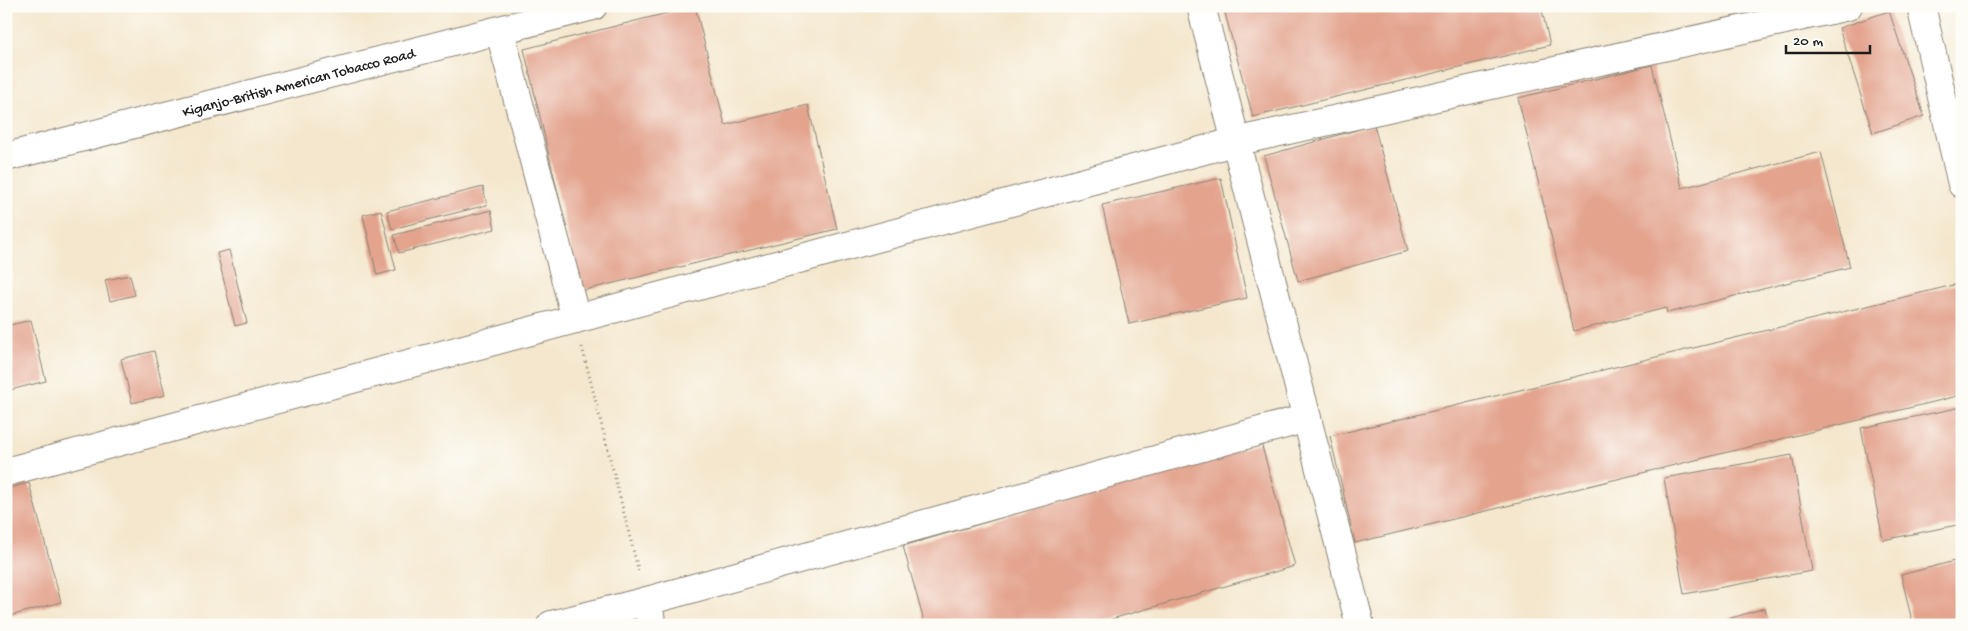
<svg xmlns="http://www.w3.org/2000/svg" width="1968" height="631" viewBox="0 0 1968 631" font-family="'Gochi Hand',sans-serif">
  <rect width="100%" height="100%" fill="#fdfcf7"/>
  <filter id="ink" filterUnits="userSpaceOnUse"><feTurbulence type="fractalNoise" baseFrequency=".02" numOctaves="2"/><feDisplacementMap in="SourceGraphic" scale="10" xChannelSelector="R" yChannelSelector="G"/><feConvolveMatrix kernelMatrix="1 2 1 2 8 2 1 2 1" color-interpolation-filters="sRGB"/></filter>
  <filter id="wash" filterUnits="userSpaceOnUse"><feTurbulence type="fractalNoise" baseFrequency=".0096" numOctaves="4" result="noise"/><feDisplacementMap in="SourceGraphic" scale="20" xChannelSelector="R" yChannelSelector="G"/><feGaussianBlur stdDeviation="1.12" result="paint"/><feColorMatrix in="noise" values="0 0 0 0 0 0 0 0 0 0 0 0 0 0 0 0 0 1.4 0 .05"/><feComposite in="paint" operator="in"/></filter>
  <g filter="url(#wash)">
    <rect width="100%" height="100%" fill="#f4e7cd"/>
    <g id="blocks">
      <!-- building -->
      <path fill="#e3a38d" d="M695,6L725,125L808,105L837,229L581,291L524,49Z
        M1223,6H1541L1550,45L1253,117Z
        M1889,11L1924,116L1873,133L1839,28Z
        M1652,65L1682,188L1821,152L1850,267L1667,313L1666,308L1574,331L1518,98Z
        M1374,125L1408,251L1298,281L1264,156Z
        M1221,178L1247,298L1129,324L1102,205Z
        M483,187L487,205L392,229L387,211Z
        M381,210L396,270L377,275L363,215Z
        M491,210L495,229L399,253L394,235Z
        M229,250L247,323L235,326L217,253Z
        M130,275L135,295L110,301L105,280Z
        M1962,283V395L1355,543L1330,436Z
        M31,320L46,381L6,391V326Z
        M154,351L165,395L132,403L121,359Z
        M1962,407V524L1883,540L1861,428Z
        M1261,443L1295,566L1091,625H925L903,546Z
        M1792,455L1812,571L1684,594L1664,478Z
        M29,483L61,602L6,617V489Z
        M1962,559V625H1913L1901,575Z
        M1765,608L1769,625H1711V624Z"/>
    </g>
  </g>
  <g filter="url(#ink)">
    <use href="#blocks" fill-opacity="0" stroke="#888274" stroke-width="1"/>
    <g fill="none" stroke-linecap="round" stroke-linejoin="round">
      <!-- street casing -->
      <g stroke="#888274" stroke-width="30">
        <g id="street">
          <path d="M1201,6L1360,625"/>
          <path d="M1921,6L1962,184"/>
          <path d="M500,32L576,319"/>
          <path id="s1" d="M6,157L593,6"/>
          <path d="M6,472L1234,142L1848,6"/>
          <path d="M647,601L652,625"/>
          <path d="M551,625L647,601L1307,418"/>
        </g>
      </g>
      <!-- path -->
      <path stroke="#888274" stroke-width="3" stroke-dasharray="1 4" stroke-linecap="butt" d="M582,347L639,573"/>
      <!-- street -->
      <use href="#street" stroke="#fff" stroke-width="28"/>
    </g>
  </g>
  <g text-anchor="middle" stroke-width="5" stroke-linejoin="round" paint-order="stroke">
    <!-- street labels -->
    <g font-size="15" fill="#1c1c1c" stroke="#fdfcf7">
      <text dy="5" stroke="none"><textPath href="#s1" startOffset="302">Kiganjo-British American Tobacco Road</textPath></text>
    </g>
  </g>
  <!-- margin -->
  <rect width="1968" height="631" fill="none" stroke="#fdfcf7" stroke-width="25"/>
  <!-- scale -->
  <path d="M1786 45v8h84v-8" fill="none" stroke="#1c1c1c" stroke-width="2.5"/>
  <text x="1793" y="45" font-size="15" fill="#1c1c1c" stroke="#fdfcf7" stroke-width="4" paint-order="stroke">20 m</text>
</svg>
